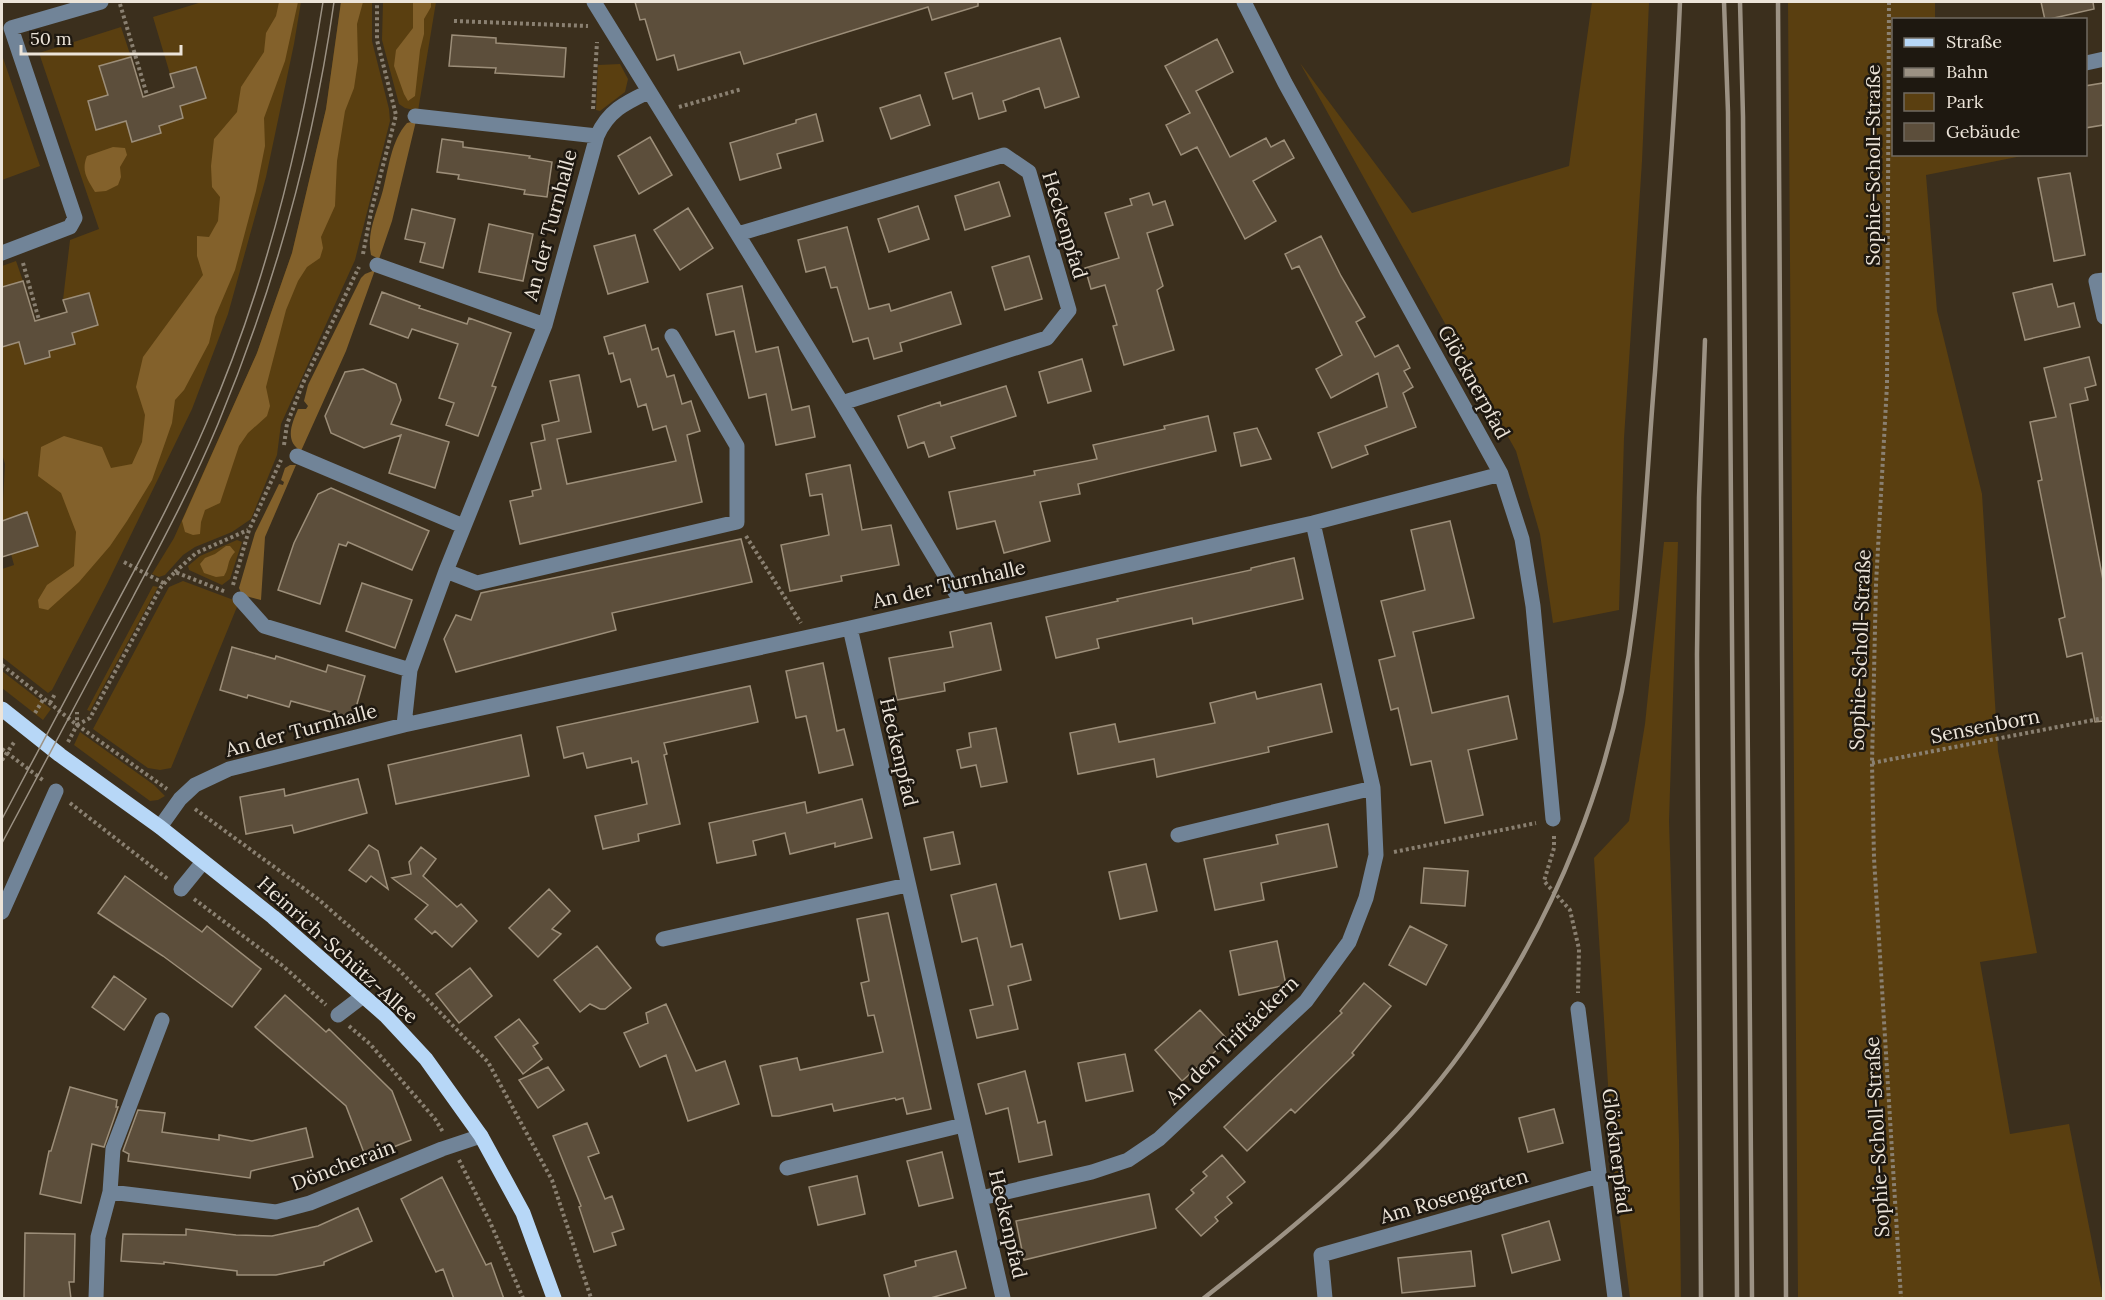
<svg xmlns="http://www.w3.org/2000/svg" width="2105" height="1300" viewBox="0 0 2105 1300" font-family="Lora,serif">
  <rect width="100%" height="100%" fill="#3b2f1d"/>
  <!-- green -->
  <path fill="#5a3f10" d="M202,2H301L294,44L266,177L228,314L192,409L107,584L52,690L48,693L2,657V569L14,565L11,554L38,546L27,513L2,521L5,464L2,454V347L19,342L25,364L50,357L49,351L74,344L72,333L98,325L89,293L63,300L70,240L99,229L39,53L121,27L131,57L99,66L108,95L88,102L96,129L126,121L133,142L161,133L159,126L183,118L180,106L206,98L196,67L170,74L153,17Z
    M341,2H372V41L389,109L390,121L355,260L281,424L277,455L251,519L232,532L195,547L183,555L165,575L159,577L152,574L174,538L257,353L292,253L326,109Z
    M383,2H436L418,111L405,108L399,104L382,40Z
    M1592,2H1649L1642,161L1624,438L1619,610L1553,623L1540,534L1516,451L1300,63L1412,213L1569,166Z
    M1788,2H1935V19L1894,20V154L2027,155L1926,175L1937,311L1982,494L1998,751L2037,953L1980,962L2010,1134L2069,1124L2103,1298H1798Z
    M2,55L40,166L2,180Z
    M620,64L628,79L625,92L600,111L596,110L598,65Z
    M16,261L23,281L2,287V266Z
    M237,540L242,542L230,579L222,585L189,570L188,566L200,556Z
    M1664,542H1678L1669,821L1679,1139L1681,1298H1630L1613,1165L1594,858L1629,821L1645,724Z
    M183,581L239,602L171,768L160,770L148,768L93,729L169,587Z
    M153,586L158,587L90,711L87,710Z
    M2,671L51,709L43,720L2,688Z
    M80,732L154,785L165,796L158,800L150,801L74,745Z"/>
  <!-- forest -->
  <path fill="#83612b" d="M279,2H298L285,61L264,118L265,146L256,191L235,270L215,317L209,343L184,390L175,400L172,423L152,480L127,521L110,546L79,582L48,610L39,608L38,600L47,585L74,566L76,532L61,493L38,476L41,447L64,436L102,447L111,468L132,464L142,442L145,415L136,387L143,357L203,275L197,256V236L209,237L218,221L220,197L212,187L211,166L214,139L237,112L241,87L264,52L266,33L276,16Z
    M341,2H363L357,24L358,61L354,88L345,111L337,161L335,206L321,237L323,248L320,258L307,267L298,281L286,310L266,387L270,406L267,416L248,433L239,446L220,503L205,510L201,522L200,534L193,535L185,532L182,521L257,353L292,253L326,109Z
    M413,2H431V7L424,19V34L420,50L415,96L408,101L404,94L394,66L396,50L413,28Z
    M416,121L392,221L379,259L371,255C366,232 378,210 383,190C389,167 391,141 407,123Z
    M113,147L125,148L127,155L120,167L121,177L118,185L106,191L95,192C87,179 81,171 87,156Z
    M375,270L346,351L301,451C284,441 292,423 298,409H306L308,406L304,401L308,385L361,278L365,274Z
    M290,465H296L265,537L261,600L242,595L239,588L255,533L279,484L283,485L284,482L281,480L285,468Z
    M226,546H230L235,552C226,562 230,567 224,576L216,577L204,573L200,564L205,558L215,554Z"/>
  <!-- building -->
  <path fill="#5c4e3b" stroke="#9c8e79" stroke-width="1.5" d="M635,2H978V6L932,20L928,7L744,64L740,52L678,70L674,55L657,60L645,19L640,20Z
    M2041,2H2093L2094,9L2045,20Z
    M452,35L496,38V43L566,48L564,77L495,73L496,68L449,66Z
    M1060,38L1079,97L1045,108L1039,88L1003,101L1006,111L979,119L972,93L953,99L945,73Z
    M1217,39L1233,72L1196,91L1230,157L1266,138L1271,147L1284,140L1294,158L1253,181L1276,221L1245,239L1197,147L1181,155L1166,125L1190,113L1165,66Z
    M131,57L143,97L174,87L170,74L196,67L206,98L180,106L183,118L159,126L161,133L132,142L126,121L96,130L88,101L108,95L99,66Z
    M2103,83V125L2085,128V86Z
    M920,95L930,125L891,139L880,108Z
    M816,114L823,141L777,154L781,168L740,180L730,143L796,123V120Z
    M650,137L672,175L639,194L618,156Z
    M442,139L463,142V147L530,156L529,158L552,162L547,197L524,194L525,190L458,179L459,175L437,172Z
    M2070,173L2085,255L2054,261L2038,178Z
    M999,182L1010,216L965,230L955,196Z
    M1149,193L1153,205L1165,201L1173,225L1147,233L1163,286L1157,290L1174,350L1124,365L1113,326L1117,325L1105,285L1091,289L1085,268L1119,258L1105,213L1132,205L1130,199Z
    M918,206L929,239L889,252L878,219Z
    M688,208L713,248L680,270L654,230Z
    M412,209L455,219L443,268L420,262L425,243L405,239Z
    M489,224L533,234L523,281L479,272Z
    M847,227L869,309L889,304L891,311L951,292L961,324L900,343L902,351L874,359L868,338L853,342L837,287L831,288L825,267L806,272L798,240Z
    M635,235L648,282L608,294L594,246Z
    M1321,236L1341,276L1365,317L1356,322L1375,357L1398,345L1410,368L1404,371L1413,387L1403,393L1416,427L1365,446L1368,454L1332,468L1318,433L1387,407L1378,373L1331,398L1316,369L1342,355L1299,266L1292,269L1285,254Z
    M1029,256L1042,299L1005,310L992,267Z
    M23,281L35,321L67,312L63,300L89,293L98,325L72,333L75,344L49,351L50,357L25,364L19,342L2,347V287Z
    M2052,284L2058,307L2074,303L2080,327L2025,340L2013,293Z
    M742,286L756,352L778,347L792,410L809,406L815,437L776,445L766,394L749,398L734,331L716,335L707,294Z
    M382,292L420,306L419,308L467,324L469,318L511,333L492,386L496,387L478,436L446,425L454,403L439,398L458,344L412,329L408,338L370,324Z
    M645,325L652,350L658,348L667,377L674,375L682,404L691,401L700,431L687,435L702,502L520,544L510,501L533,496L532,491L541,489L531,443L545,440L542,425L559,421L550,381L579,375L591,432L557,439L567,484L676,461L666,426L653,430L646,404L638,407L630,379L621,382L613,353L609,354L604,337Z
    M2089,357L2096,385L2085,388L2088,400L2070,404L2103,580V721L2095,722L2082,653L2067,657L2059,619L2065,617L2038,481L2042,480L2030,422L2056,417L2044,368Z
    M1082,359L1091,391L1048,403L1039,372Z
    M363,369L396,384L401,400L391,424L449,442L435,488L389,473L401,435L364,448L331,433L325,416L345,372Z
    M1006,386L1016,416L951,437L955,448L929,457L924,442L908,448L898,416L940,402L941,406Z
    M1208,416L1216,451L1078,484L1080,494L1040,502L1050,541L1004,553L995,521L957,529L949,492L1035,475L1034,471L1097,459L1093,445L1165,429L1164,426Z
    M1257,428L1271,459L1241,466L1234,433Z
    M850,465L862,530L891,525L899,565L841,576L842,581L790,591L781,545L829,535L822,494L810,496L806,474Z
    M331,488L429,531L412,570L348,542L346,546L339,544L320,604L278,590L294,543L318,494Z
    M27,512L38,546L2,557V521Z
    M1450,521L1474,618L1413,632L1432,713L1508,696L1517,739L1468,750L1483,815L1445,823L1431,761L1411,765L1398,708L1391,710L1379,660L1395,656L1381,601L1425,590L1411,530Z
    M741,539L752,582L612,613L616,630L456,672L444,639L456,615L471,620L481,593Z
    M1294,558L1303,599L1193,624L1192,618L1097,639L1099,648L1056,658L1046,617L1118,601L1117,599L1251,570V568Z
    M362,583L412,600L395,648L346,631Z
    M991,623L1001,670L944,683L945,691L897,700L889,658L953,647L950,632Z
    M232,647L275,659L276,656L326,672L328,665L365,676L353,718L291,701L289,707L248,695L247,698L220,690Z
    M823,663L837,731L844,729L853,765L819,773L806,716L796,718L786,671Z
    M1321,684L1332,732L1268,747L1269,752L1157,777L1154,759L1078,774L1070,733L1115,724L1119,742L1215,723L1210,703L1255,692L1257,699Z
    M750,686L758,722L664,743L667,754L664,755L680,824L638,834L639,841L603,849L595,816L647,804L638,761L632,763L631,758L587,768L583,753L564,758L557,727Z
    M996,728L1007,782L981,787L976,765L961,768L957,750L971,747L969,733Z
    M521,735L529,776L396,804L388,765Z
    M358,779L367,813L294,833L292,825L246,834L240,797L284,789L285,796Z
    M862,799L872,838L835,847V843L790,854L785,833L753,841L756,855L717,863L709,823L805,802L807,813Z
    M1328,824L1337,867L1261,883L1264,900L1215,910L1204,859L1278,844L1276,835Z
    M953,832L960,864L931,870L924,838Z
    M369,845L378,851L388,889L371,876L366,882L349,870Z
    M421,847L436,859L423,876L457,907L461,904L477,921L452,947L435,931L432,934L415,919L428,905L392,878L411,874L409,862Z
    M1146,864L1157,911L1120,919L1109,872Z
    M1424,868L1468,871L1465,906L1421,903Z
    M125,876L202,932L207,926L261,969L232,1007L163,956L98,913Z
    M996,884L1011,947L1022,944L1031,980L1008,986L1018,1029L977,1038L970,1010L993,1005L977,938L962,942L951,895Z
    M549,889L570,911L552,929L561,934L538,957L509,928Z
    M888,913L931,1109L907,1114L903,1098L896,1100L895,1098L834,1111L832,1104L779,1116H772L760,1066L797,1058L800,1070L883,1052L874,1015L868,1016L861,983L869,981L857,919Z
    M1410,926L1447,945L1426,985L1389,965Z
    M1277,941L1286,985L1239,995L1230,951Z
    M597,946L631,988L605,1009H600L590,1004L580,1012L554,980Z
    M470,968L492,996L459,1023L436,994Z
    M114,976L146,999L124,1030L92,1007Z
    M1364,983L1391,1006L1352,1053L1354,1055L1295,1113L1291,1109L1247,1151L1224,1127L1342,1013L1340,1011Z
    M285,995L326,1032L329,1029L392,1091L411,1140L366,1158L346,1106L255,1027Z
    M666,1004L696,1071L725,1061L739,1104L688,1121L666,1055L640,1067L624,1033L648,1023L646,1013Z
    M1200,1010L1228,1040L1182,1081L1155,1050Z
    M519,1019L538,1043L533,1046L542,1059L523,1074L495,1037Z
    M1125,1054L1133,1091L1086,1101L1078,1063Z
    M548,1067L564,1090L538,1108L519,1080Z
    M1025,1071L1038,1123L1045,1121L1052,1155L1019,1162L1008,1108L986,1114L978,1084Z
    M70,1087L117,1100L116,1107H118L104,1147L92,1144L81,1203L40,1194L49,1151H51Z
    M1554,1109L1563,1143L1528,1152L1519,1118Z
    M138,1110L165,1113L162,1132L219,1140V1135L252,1141L306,1128L313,1157L251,1171L250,1178L128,1161L129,1154L123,1151Z
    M587,1123L599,1153L588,1157L605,1199L612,1196L624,1229L612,1233L616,1245L594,1252L579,1207L581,1206L553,1136Z
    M942,1152L953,1198L919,1206L907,1161Z
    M1222,1155L1245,1182L1227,1197L1232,1203L1215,1217L1218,1221L1201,1236L1176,1209L1194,1193L1191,1190L1207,1176L1203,1172Z
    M857,1176L865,1214L818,1225L809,1187Z
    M442,1177L486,1265L491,1263L504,1299H454L443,1269L436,1272L401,1199Z
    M1149,1194L1156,1228L1024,1260L1016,1221Z
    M358,1208L372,1241L324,1262V1265L276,1275H237V1271L164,1262V1264L121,1261L123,1234L186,1235V1229L236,1235L272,1236L318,1226Z
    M1549,1221L1560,1260L1512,1273L1502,1235Z
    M25,1233L75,1234L74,1282H69L71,1299H24Z
    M956,1251L966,1288L927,1299H890L884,1275L916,1266L915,1261Z
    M1471,1251L1475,1286L1402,1293L1398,1258Z"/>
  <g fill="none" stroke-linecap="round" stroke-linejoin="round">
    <!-- path -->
    <path stroke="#8a8071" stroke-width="4" stroke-dasharray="3 3" stroke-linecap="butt" d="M1889,2L1887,385L1876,584L1872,763L1874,858L1901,1298
      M120,4L147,95
      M454,21L588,26
      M679,107L742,89
      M593,109L597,42
      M363,254L371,212L396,115L377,40V2
      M23,263L39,320
      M284,445L287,424L303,383L359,267
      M746,536L801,623
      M124,562L165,584
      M175,572L196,553L248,530
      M233,585L249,530L281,460
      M2,665L77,725L167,789
      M50,703L55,694
      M35,713L44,698
      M77,725L90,718L161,587L175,572L226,592
      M68,742L77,725V712
      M2,749L44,781
      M2,760L15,741
      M1872,763L2104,718
      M70,803L169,880
      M195,809L318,899L399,970L488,1062L552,1180L591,1298
      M1554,836V848L1544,881L1570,910L1579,949L1578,993
      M1394,852L1536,823
      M194,899L283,966L326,1005
      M349,1026L370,1044L435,1119L443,1132
      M459,1160L490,1222L523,1298"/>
    <!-- minor -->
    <path stroke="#718498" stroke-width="15" d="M594,2L842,403L961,602
      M1244,2L1285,83L1501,474L1522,539L1533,606L1553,819
      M2086,63L2104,59
      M415,116L597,136
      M738,234L1004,155L1029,172L1069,310L1047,338L842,403
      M2,253L70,227L75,218L11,28L101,2
      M377,265L545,325
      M2104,280L2096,281L2104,317
      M297,456L463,526
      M446,571L477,583L737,522V446L672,336
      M240,599L264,626L410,670
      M850,628L1003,1298
      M404,725L410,670L446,571L545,325L597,136C608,111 625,103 648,92
      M160,827L180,799L195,785L229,769L404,725L850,628L1313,523L1501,474
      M1178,835L1373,788
      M181,889L203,862
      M2,912L56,791
      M663,939L907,885
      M1578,1009L1615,1298
      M338,1015L363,996
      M787,1168L963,1125
      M110,1192L276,1212L310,1203L442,1149L481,1136
      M981,1198L1092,1172L1128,1160L1159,1139L1306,1001L1349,942L1366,898L1376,855L1373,788L1313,523
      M96,1298L98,1237L110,1192L113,1149L162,1020
      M1325,1298L1321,1255L1599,1176"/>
    <!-- major -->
    <path stroke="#b7d7f7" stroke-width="15" d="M2,709L60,755L160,827L273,917L385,1015L426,1059L481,1136L523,1213L554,1298"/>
    <!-- tram -->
    <path stroke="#9c9284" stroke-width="1.5" d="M2,819C36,755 70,690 104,627C140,560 176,494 206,424C265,289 300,147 323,2
      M2,843C45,761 90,679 133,597C163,540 193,484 218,424C275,286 313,150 334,2"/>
    <!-- rail -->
    <path stroke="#9c9284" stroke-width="4.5" d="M1724,2L1728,112L1737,1298
      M1740,2L1743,117L1752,1298
      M1778,2L1786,1298
      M1204,1298C1300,1223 1394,1147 1465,1047C1555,920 1615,773 1634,618C1645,537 1648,454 1655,372C1664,248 1675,125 1680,2
      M1701,1298L1697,654L1699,497L1705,340"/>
  </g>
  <g text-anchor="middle" stroke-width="5" stroke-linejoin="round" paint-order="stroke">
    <!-- street labels -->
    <g font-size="20" fill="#ece4d9" stroke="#1e1810">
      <text transform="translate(1873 165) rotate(-90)" y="7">Sophie-Scholl-Straße</text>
      <text transform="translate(550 225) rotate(-75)" y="7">An der Turnhalle</text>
      <text transform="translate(1065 225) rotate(73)" y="7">Heckenpfad</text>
      <text transform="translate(1474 382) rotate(61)" y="7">Glöcknerpfad</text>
      <text transform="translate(949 584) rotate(-13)" y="7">An der Turnhalle</text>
      <text transform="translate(1860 650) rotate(-88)" y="7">Sophie-Scholl-Straße</text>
      <text transform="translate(1985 726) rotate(-11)" y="7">Sensenborn</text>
      <text transform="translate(301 730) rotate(-15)" y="7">An der Turnhalle</text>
      <text transform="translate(899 752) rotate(77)" y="7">Heckenpfad</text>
      <text transform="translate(338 950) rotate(42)" y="7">Heinrich-Schütz-Allee</text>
      <text transform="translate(1232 1040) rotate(-44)" y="7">An den Triftäckern</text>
      <text transform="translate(1877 1137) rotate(-93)" y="7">Sophie-Scholl-Straße</text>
      <text transform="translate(1617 1151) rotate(83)" y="7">Glöcknerpfad</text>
      <text transform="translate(343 1165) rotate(-21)" y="7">Döncherain</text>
      <text transform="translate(1454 1196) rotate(-16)" y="7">Am Rosengarten</text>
      <text transform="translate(1008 1224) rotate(77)" y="7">Heckenpfad</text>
    </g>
  </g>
  <!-- border -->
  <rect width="2105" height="1300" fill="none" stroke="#ece4d9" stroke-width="6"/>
  <!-- legend -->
  <rect x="1892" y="18" width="195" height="138" fill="#1e1810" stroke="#706a60" stroke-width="1.5"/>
  <rect x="1904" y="38" width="30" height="9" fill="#b7d7f7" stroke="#706a60" stroke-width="1.5"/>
  <text x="1946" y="48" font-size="18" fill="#ece4d9">Straße</text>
  <rect x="1904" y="68" width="30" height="9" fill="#9c9284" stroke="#706a60" stroke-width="1.5"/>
  <text x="1946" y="78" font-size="18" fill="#ece4d9">Bahn</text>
  <rect x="1904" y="93" width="30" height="18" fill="#5a3f10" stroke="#706a60" stroke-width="1.5"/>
  <text x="1946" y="108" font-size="18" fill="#ece4d9">Park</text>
  <rect x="1904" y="123" width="30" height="18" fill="#5c4e3b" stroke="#706a60" stroke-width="1.5"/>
  <text x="1946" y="138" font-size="18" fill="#ece4d9">Gebäude</text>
  <!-- scale -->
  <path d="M21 45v9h160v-9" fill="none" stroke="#ece4d9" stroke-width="3"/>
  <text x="30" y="45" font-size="18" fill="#ece4d9" stroke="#1e1810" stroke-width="4.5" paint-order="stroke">50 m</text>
</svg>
